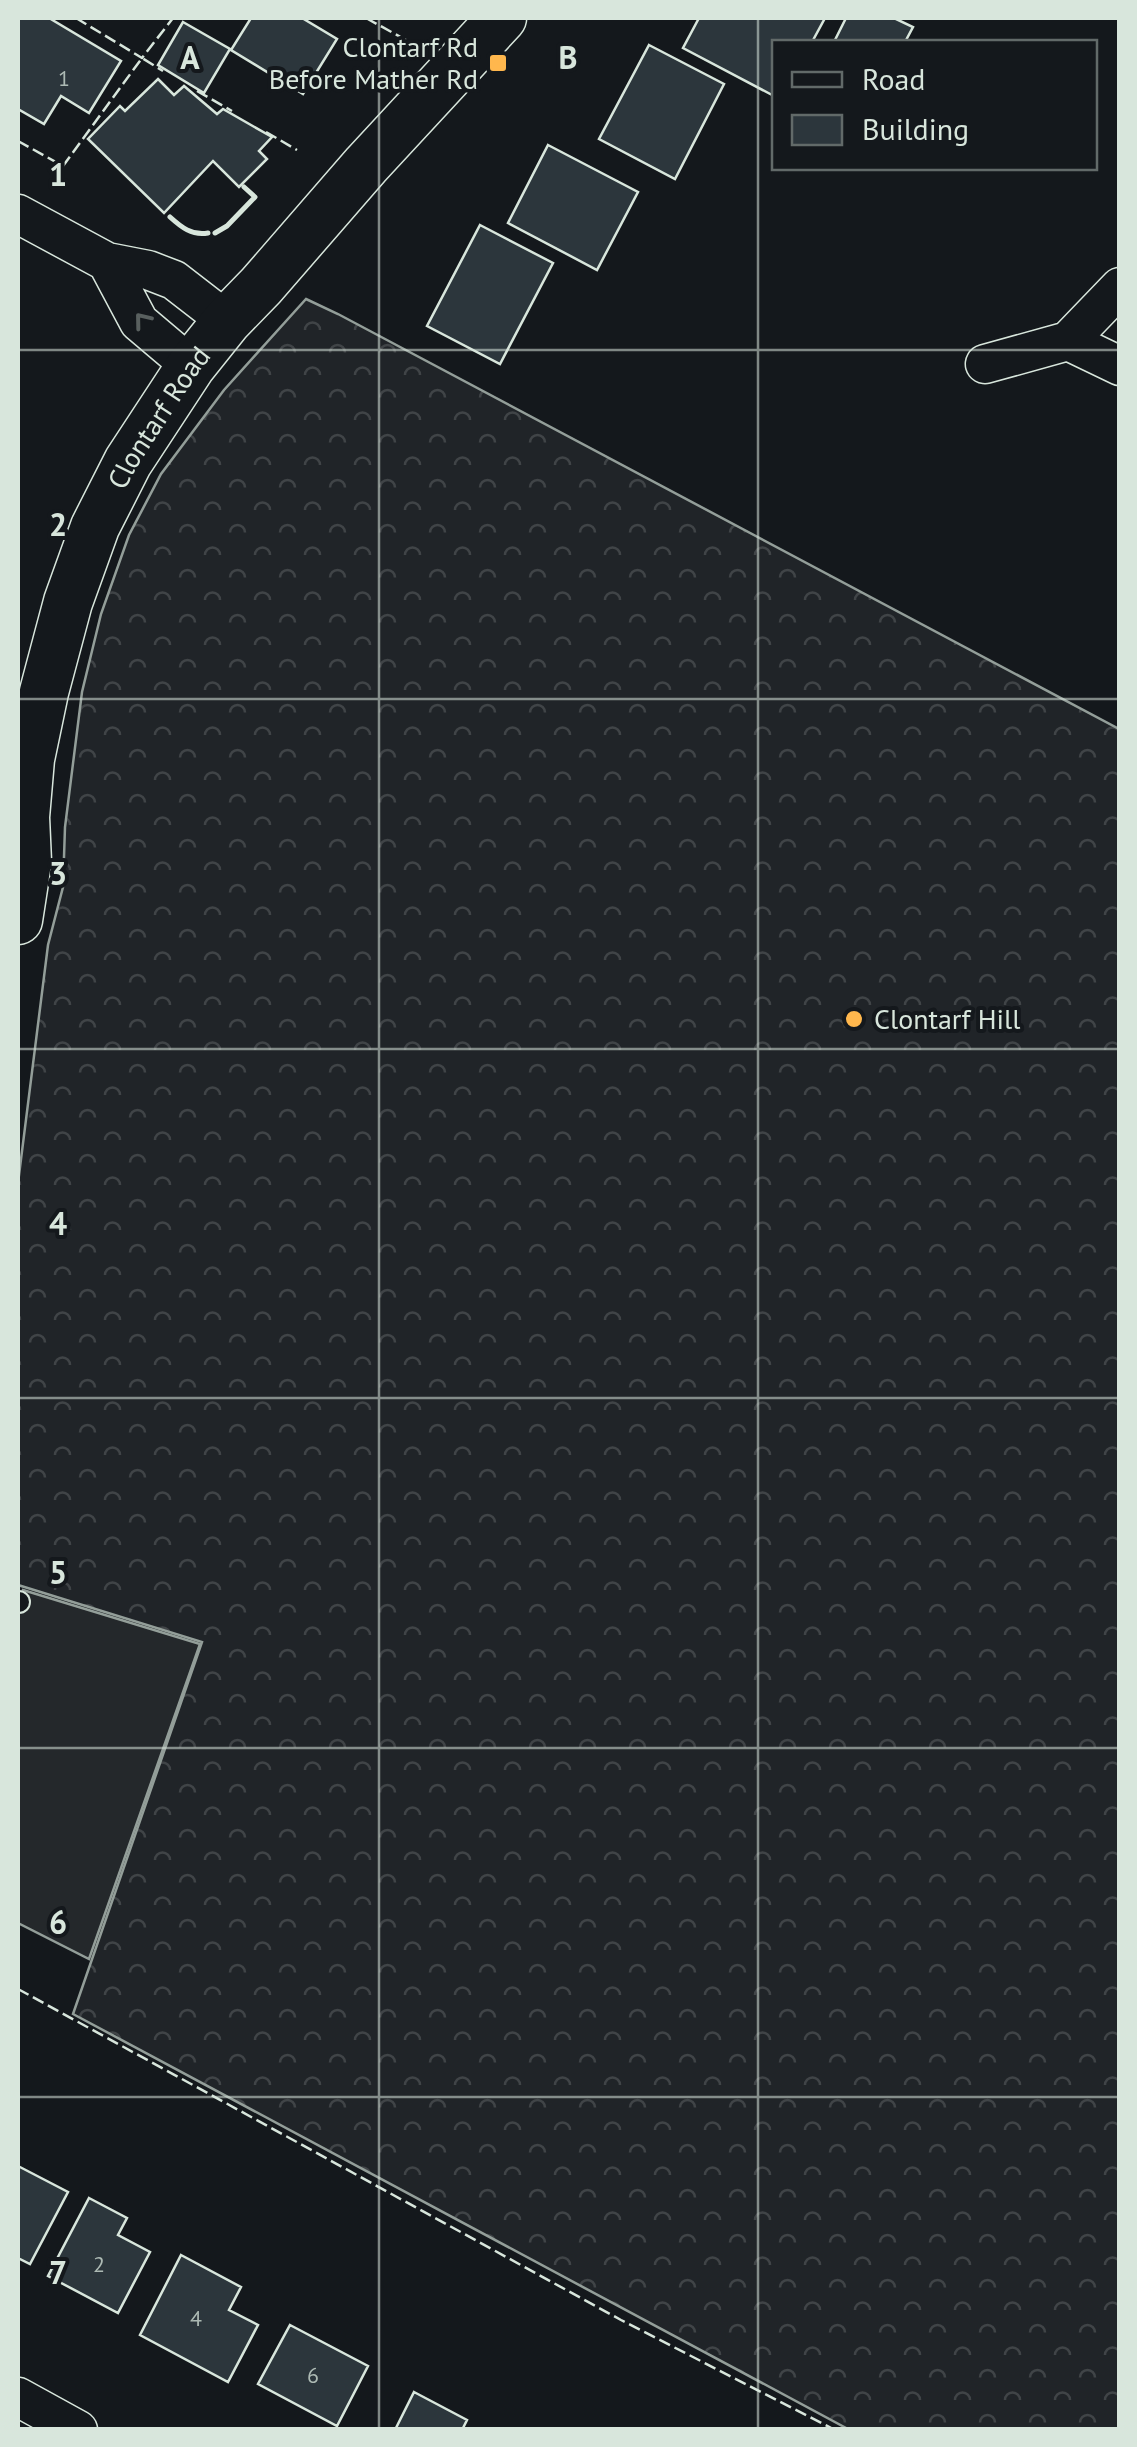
<svg xmlns="http://www.w3.org/2000/svg" width="1137" height="2447" viewBox="0 0 1137 2447" font-family="'PT Sans',sans-serif">
  <defs>
    <pattern id="forest-crowns" width="20" height="18" patternUnits="userSpaceOnUse" patternTransform="scale(2.5)"><rect width="20" height="18" fill="#202428"/><path d="M2 6a3 3 0 1 1 6 0M12 15a3 3 0 1 1 6 0" fill="none" stroke="#404447"/></pattern>
  </defs>
  <rect width="100%" height="100%" fill="#14181c"/>
  <!-- forest -->
  <path fill="url(#forest-crowns)" stroke="#939e99" stroke-width="2.5" d="M306,299L338,314L1119,729V2429H848L73,2014L202,1642L18,1585V1183L48,945L63,887L65,827L82,692L101,614L129,535L161,474L224,390Z"/>
  <!-- parking -->
  <path fill="#24282b" stroke="#939e99" stroke-width="2.5" d="M23,1590L200,1644L89,1959L18,1923V1608Z"/>
  <!-- building -->
  <path fill="#2c363c" stroke="#d8e6dc" stroke-width="2.5" d="M18,18H49L121,61L89,113L61,96L44,124L18,109Z
    M251,18H302L337,39L303,94L231,50Z
    M699,18H825L812,42H774V96L683,48Z
    M846,18H894L913,27L905,42H834Z
    M183,22L230,49L204,93L158,65Z
    M649,45L724,84L675,179L599,139Z
    M158,79L174,95L184,86L217,114L223,109L272,137L259,151L267,159L239,187L213,161L164,213L88,139L120,106L125,111Z
    M548,145L638,192L597,270L508,223Z
    M480,225L553,263L500,364L427,326Z
    M18,2166L68,2192L30,2264L18,2258Z
    M89,2198L127,2218L118,2235L150,2252L118,2313L48,2276Z
    M181,2255L241,2287L229,2310L258,2325L228,2382L140,2335Z
    M290,2325L368,2366L337,2426L258,2384Z
    M414,2392L467,2420L462,2430H395Z"/>
  <g fill="none" stroke-linecap="round" stroke-linejoin="round">
    <!-- service casing -->
    <g stroke="#d8e6dc" stroke-width="24">
      <path id="service" d="M18,1602H19"/>
    </g>
    <!-- minor casing -->
    <g stroke="#d8e6dc" stroke-width="41">
      <path id="minor" d="M18,214L107,262L148,270L174,280L227,321
        M107,262L139,322L191,366
        M1068,341L1120,366
        M985,364L1068,341L1120,287
        M18,2397L78,2430"/>
    </g>
    <!-- tertiary casing -->
    <g stroke="#d8e6dc" stroke-width="51">
      <g id="tertiary">
        <path id="s1" d="M18,920L27,862L25,817L30,759L44,692L68,602L95,527L128,462L191,366L227,321L261,286L366,165L502,18"/>
      </g>
    </g>
    <!-- service -->
    <use href="#service" stroke="#14181c" stroke-width="20"/>
    <!-- minor -->
    <use href="#minor" stroke="#14181c" stroke-width="38"/>
    <!-- tertiary -->
    <use href="#tertiary" stroke="#14181c" stroke-width="48"/>
    <!-- fence -->
    <path stroke="#d8e6dc" stroke-width="2.5" stroke-dasharray="12 5" stroke-linecap="butt" d="M76,18L142,58L173,18
      M366,18L406,40
      M197,91L232,111
      M266,132L297,150
      M18,141L63,166L142,58L163,71
      M18,1989L621,2320L835,2430"/>
    <!-- wall -->
    <path stroke="#d8e6dc" stroke-width="5" d="M170,217C181,227 192,236 208,233
      M215,233L227,226L255,197L244,187"/>
  </g>
  <!-- one-way arrows -->
  <defs><path id="oneway-chevron" d="M-2-3.5L2.5 0L-2 3.5" fill="none" stroke-width="1.6" stroke-linecap="round" stroke-linejoin="round" transform="scale(2.5)"/></defs>
  <use stroke="#59605f" href="#oneway-chevron" transform="translate(142 320) rotate(-129)"/>
  <!-- grid -->
  <path fill="none" stroke="#d8e6dc" stroke-width="2.5" stroke-opacity="0.55" d="M379,18V2430M758,18V2430M18,350H1120M18,699H1120M18,1049H1120M18,1398H1120M18,1748H1120M18,2097H1120"/>
  <!-- markers -->
  <g fill="#ffb74d" stroke="#14181c" stroke-width="4">
    <rect x="488" y="53" width="20" height="20" rx="5"/>
    <circle cx="854" cy="1019" r="10"/>
  </g>
  <g text-anchor="middle" stroke-width="8" stroke-linejoin="round" paint-order="stroke">
    <!-- number labels -->
    <g font-size="22" fill="#adbab4">
      <text x="64" y="86">1</text>
      <text x="99" y="2272">2</text>
      <text x="196" y="2326">4</text>
      <text x="313" y="2383">6</text>
    </g>
    <!-- poi labels -->
    <g font-size="28" fill="#d8e6dc" stroke="#14181c" text-anchor="end">
      <text x="478" y="57">Clontarf Rd<tspan x="478" dy="32">Before Mather Rd</tspan></text>
      <text x="874" y="1029" text-anchor="start">Clontarf Hill</text>
    </g>
    <!-- street labels -->
    <g font-size="28" fill="#d8e6dc" stroke="#14181c">
      <text dy="10" stroke="none"><textPath href="#s1" startOffset="530">Clontarf Road</textPath></text>
    </g>
  </g>
  <g font-size="32" text-anchor="middle" font-weight="bold" fill="#d8e6dc" stroke="#14181c" stroke-width="8" stroke-linejoin="round" paint-order="stroke">
    <text x="190" y="69">A</text>
    <text x="568" y="69">B</text>
    <text x="58" y="186">1</text>
    <text x="58" y="536">2</text>
    <text x="58" y="885">3</text>
    <text x="58" y="1235">4</text>
    <text x="58" y="1584">5</text>
    <text x="58" y="1934">6</text>
    <text x="58" y="2284">7</text>
  </g>
  <!-- border -->
  <rect width="1137" height="2447" fill="none" stroke="#d8e6dc" stroke-width="40"/>
  <!-- legend -->
  <rect x="772" y="40" width="325" height="130" fill="#14181c" stroke="#626a69" stroke-width="2.5"/>
  <rect x="792" y="72" width="50" height="15" fill="#14181c" stroke="#626a69" stroke-width="2.5"/>
  <text x="862" y="90" font-size="30" fill="#d8e6dc">Road</text>
  <rect x="792" y="115" width="50" height="30" fill="#2c363c" stroke="#626a69" stroke-width="2.5"/>
  <text x="862" y="140" font-size="30" fill="#d8e6dc">Building</text>
</svg>
